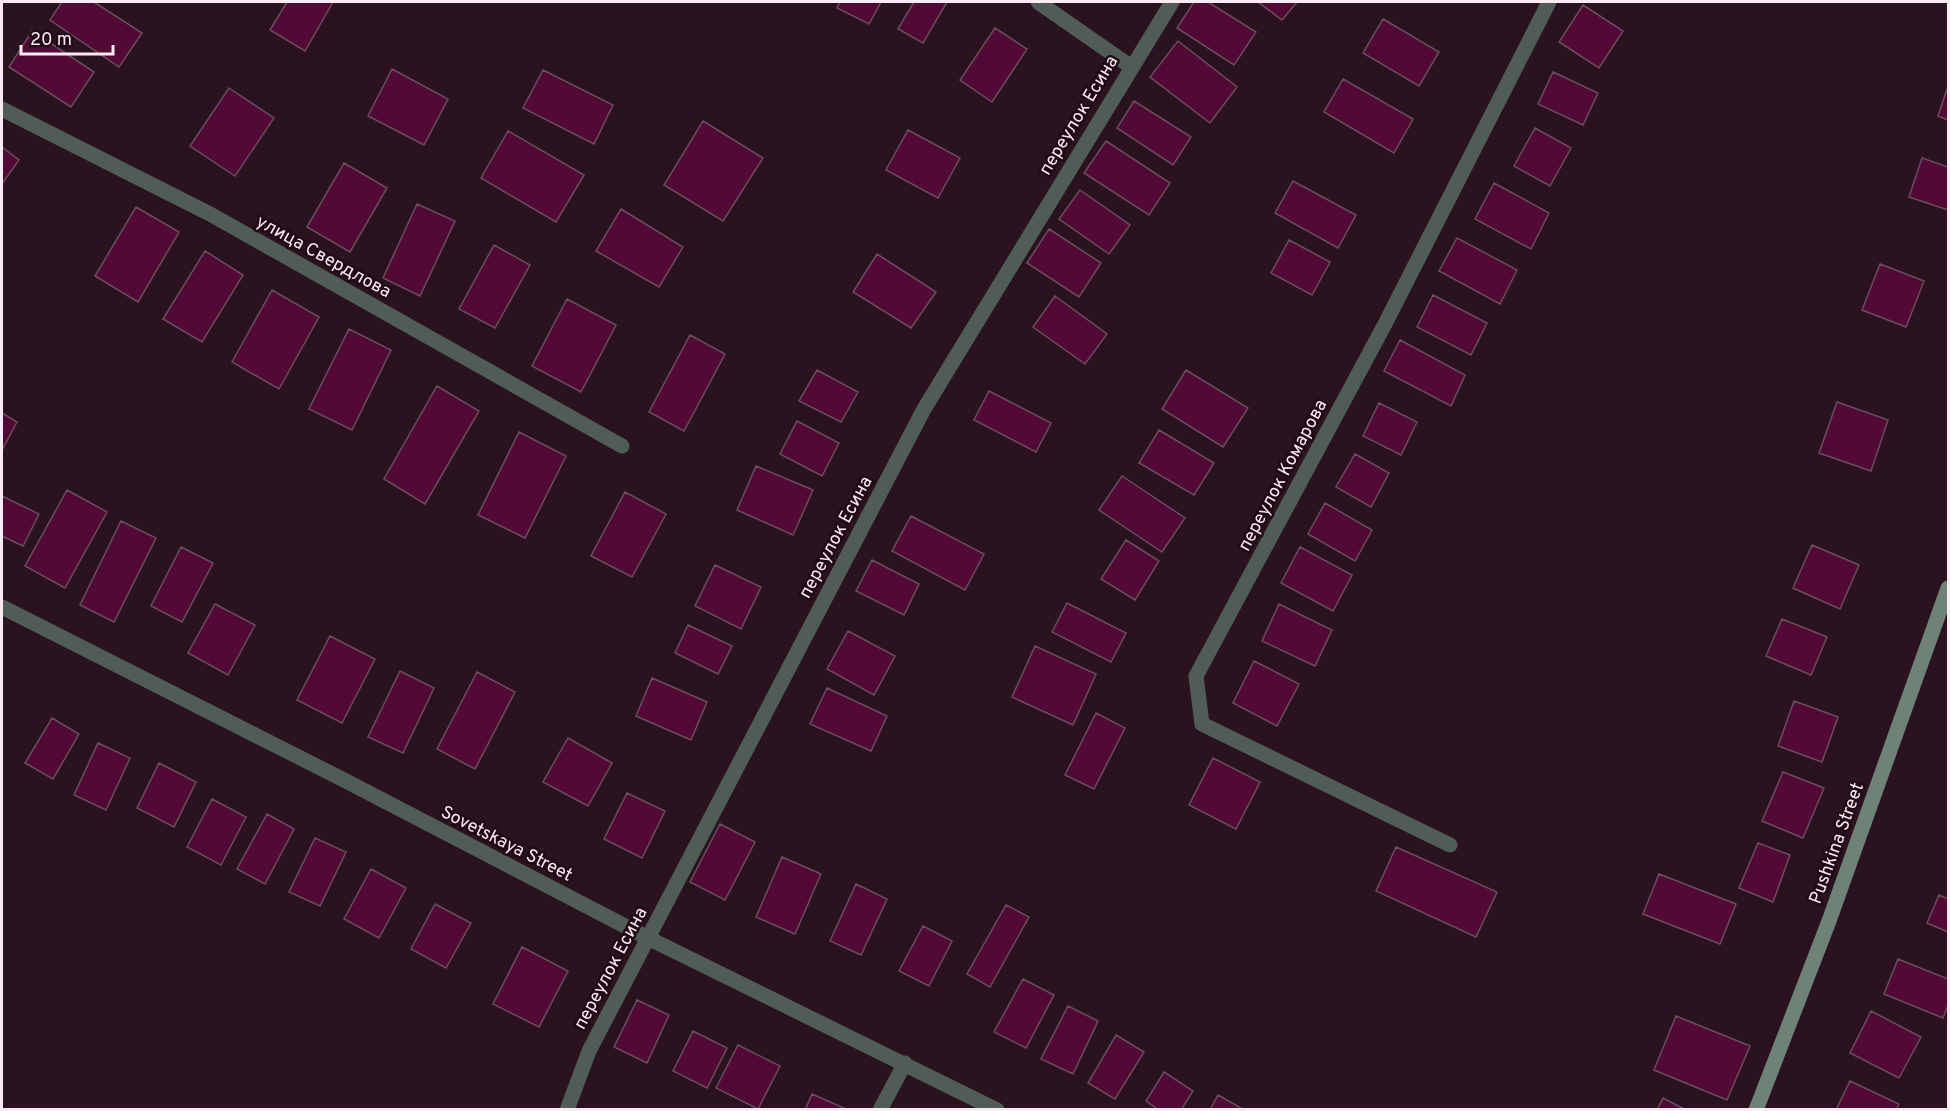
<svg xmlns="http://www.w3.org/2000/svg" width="1950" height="1111" viewBox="0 0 1950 1111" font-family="Overpass,sans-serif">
  <rect width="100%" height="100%" fill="#2a131f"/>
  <!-- building -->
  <path fill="#520936" stroke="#6a4e5b" stroke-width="1.5" d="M62,2H94L142,33L119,67L50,20Z
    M287,2H333L305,51L270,30Z
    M840,2H881L869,24L837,8Z
    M914,2H947L923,43L898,29Z
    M1194,2H1208L1256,32L1234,65L1177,28Z
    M1258,2H1297L1282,20Z
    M1583,5L1623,31L1599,68L1559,42Z
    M1383,19L1439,52L1419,86L1363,53Z
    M995,28L1027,49L992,102L960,80Z
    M32,31L94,72L71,107L9,67Z
    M1178,41L1237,87L1210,123L1150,77Z
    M392,69L448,99L424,145L368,116Z
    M543,70L613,105L594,144L523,108Z
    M1553,72L1598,93L1583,125L1538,104Z
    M1343,79L1413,119L1394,153L1324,112Z
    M1948,86V120L1938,116Z
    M229,88L274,118L235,176L190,146Z
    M1134,101L1191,137L1173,165L1117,128Z
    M703,121L763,158L723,221L664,185Z
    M1535,128L1571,148L1550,186L1514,166Z
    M908,130L960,158L938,198L886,170Z
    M508,131L584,175L556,222L481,178Z
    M1106,141L1170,183L1149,215L1084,173Z
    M2,147L19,160L2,184Z
    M1922,158L1948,167V210L1909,197Z
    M344,163L387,188L350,252L307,227Z
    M1293,181L1356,215L1338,248L1275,213Z
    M1494,183L1549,213L1531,249L1475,219Z
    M1080,190L1130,225L1109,254L1059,219Z
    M417,204L455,221L420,296L383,278Z
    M136,207L179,232L138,302L95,276Z
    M621,209L683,247L659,287L596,251Z
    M1049,229L1101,263L1079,297L1027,263Z
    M1457,238L1517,270L1500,304L1439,271Z
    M1289,240L1330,262L1312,295L1271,273Z
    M494,245L530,265L495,328L459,309Z
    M205,251L243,275L202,342L163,319Z
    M877,254L936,292L911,328L853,292Z
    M1880,264L1924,281L1906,327L1862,310Z
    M272,290L319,317L279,389L232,362Z
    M1433,295L1487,323L1471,355L1417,327Z
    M1055,296L1107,334L1085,364L1033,327Z
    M567,299L616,325L581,392L532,366Z
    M349,329L391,350L352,430L309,409Z
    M690,335L725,354L684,431L649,412Z
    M1400,340L1465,375L1451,406L1384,371Z
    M817,370L858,392L841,422L799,401Z
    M1186,370L1248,408L1223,447L1162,409Z
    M437,386L479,411L425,504L384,479Z
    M989,391L1051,423L1036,452L974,420Z
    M1837,402L1888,420L1871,471L1819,453Z
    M1379,403L1417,422L1401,455L1363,436Z
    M2,413L17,422L2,450Z
    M797,421L839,443L822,476L780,454Z
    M1159,430L1214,463L1194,495L1139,463Z
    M519,432L566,456L525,538L478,515Z
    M1355,454L1389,473L1371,507L1336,487Z
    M756,466L813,490L793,535L737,510Z
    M1122,476L1185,518L1162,552L1099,510Z
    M67,490L107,512L65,588L25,566Z
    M625,492L666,514L632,577L591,556Z
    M2,496L39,514L23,546L2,536Z
    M1325,503L1372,530L1355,561L1308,534Z
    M911,516L984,554L965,590L892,551Z
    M121,521L156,538L114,622L80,605Z
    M1126,540L1159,561L1135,600L1101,579Z
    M1812,545L1859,565L1840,609L1793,588Z
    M181,547L213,563L182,622L151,606Z
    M1300,547L1352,575L1333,611L1281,583Z
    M872,560L919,584L904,615L856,591Z
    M715,565L761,587L741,629L695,606Z
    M1067,603L1126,633L1111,662L1052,632Z
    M215,604L255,625L228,675L188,653Z
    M1279,604L1332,630L1315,666L1262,641Z
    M1782,619L1827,637L1811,675L1766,656Z
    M688,625L732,646L718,674L675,653Z
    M848,631L895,656L874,695L827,669Z
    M330,636L375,659L342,723L297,700Z
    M1035,646L1096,674L1073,725L1012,697Z
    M1254,661L1299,684L1277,726L1233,703Z
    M400,671L434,688L403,753L368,737Z
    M477,672L515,692L475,769L437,749Z
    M652,678L707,702L691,740L636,716Z
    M827,688L887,716L871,751L810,724Z
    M1794,701L1838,717L1822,762L1778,746Z
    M1096,713L1125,728L1094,789L1065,775Z
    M52,718L79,734L53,779L25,763Z
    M568,738L612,763L588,806L543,782Z
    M98,743L130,758L106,810L74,795Z
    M1213,758L1260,782L1236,829L1189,805Z
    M159,763L196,782L174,827L137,808Z
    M1783,772L1824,788L1803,838L1762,821Z
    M627,793L665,811L642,858L604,839Z
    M212,799L246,817L221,865L187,847Z
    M267,814L294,829L265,884L237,869Z
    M720,824L755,842L725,900L690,882Z
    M315,838L346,852L320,906L289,892Z
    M1758,843L1790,855L1773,902L1739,888Z
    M1396,847L1497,892L1476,937L1376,891Z
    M782,857L821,874L795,934L756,917Z
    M371,869L406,888L379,938L344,919Z
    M1659,874L1736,904L1720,944L1643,914Z
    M856,884L887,899L861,955L830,941Z
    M1939,895L1948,899V932L1927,923Z
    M435,904L471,923L446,968L411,949Z
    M1006,905L1029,917L990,987L967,974Z
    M923,926L952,941L929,986L899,971Z
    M522,947L568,971L539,1027L493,1004Z
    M1898,959L1948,979V1005L1943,1018L1884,994Z
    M1023,979L1054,995L1026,1048L994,1032Z
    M637,1000L669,1015L647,1063L614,1047Z
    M1068,1006L1098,1021L1073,1074L1041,1059Z
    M1871,1011L1921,1037L1899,1078L1850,1053Z
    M1676,1016L1750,1046L1727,1100L1654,1070Z
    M693,1031L727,1048L707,1088L673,1071Z
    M1116,1035L1144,1052L1115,1099L1088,1083Z
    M738,1045L780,1066L758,1109L716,1088Z
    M1164,1072L1193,1091L1181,1110H1159L1146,1101Z
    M1850,1081L1899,1104L1896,1110H1836Z
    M812,1094L844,1108L843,1110H805Z
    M1218,1095L1241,1108L1240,1110H1210Z
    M1663,1098L1686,1110H1657Z"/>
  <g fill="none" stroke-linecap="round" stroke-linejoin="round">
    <!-- minor -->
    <path stroke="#505d57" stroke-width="15" d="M1038,2L1130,66
      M2,109L210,214L622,446
      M2,607L344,780L648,938L997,1110
      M1450,845L1202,724L1196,676L1385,324L1549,2
      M567,1110L589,1051L924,409L1172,2
      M880,1110L905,1063"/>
    <!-- secondary -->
    <path stroke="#6e8278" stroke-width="15" d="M1756,1110L1829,921L1948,588"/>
  </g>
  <g text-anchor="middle" stroke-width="5" stroke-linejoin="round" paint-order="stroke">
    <!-- street labels -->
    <g font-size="18" fill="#fcebf2" stroke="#200a15">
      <text transform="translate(1078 115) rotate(-59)" y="6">переулок Есина</text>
      <text transform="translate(324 256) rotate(29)" y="6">улица Свердлова</text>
      <text transform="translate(1282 475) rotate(-62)" y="6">переулок Комарова</text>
      <text transform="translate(835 537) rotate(-62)" y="6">переулок Есина</text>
      <text transform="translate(507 843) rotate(27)" y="6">Sovetskaya Street</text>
      <text transform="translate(1836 843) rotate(-70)" y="6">Pushkina Street</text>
      <text transform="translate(610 968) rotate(-62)" y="6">переулок Есина</text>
    </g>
  </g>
  <!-- border -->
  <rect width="1950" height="1111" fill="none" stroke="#fcebf2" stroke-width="6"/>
  <!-- scale -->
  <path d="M21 45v9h92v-9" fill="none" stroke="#fcebf2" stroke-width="3"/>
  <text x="30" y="45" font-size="18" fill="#fcebf2" stroke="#200a15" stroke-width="4.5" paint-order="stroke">20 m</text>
</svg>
